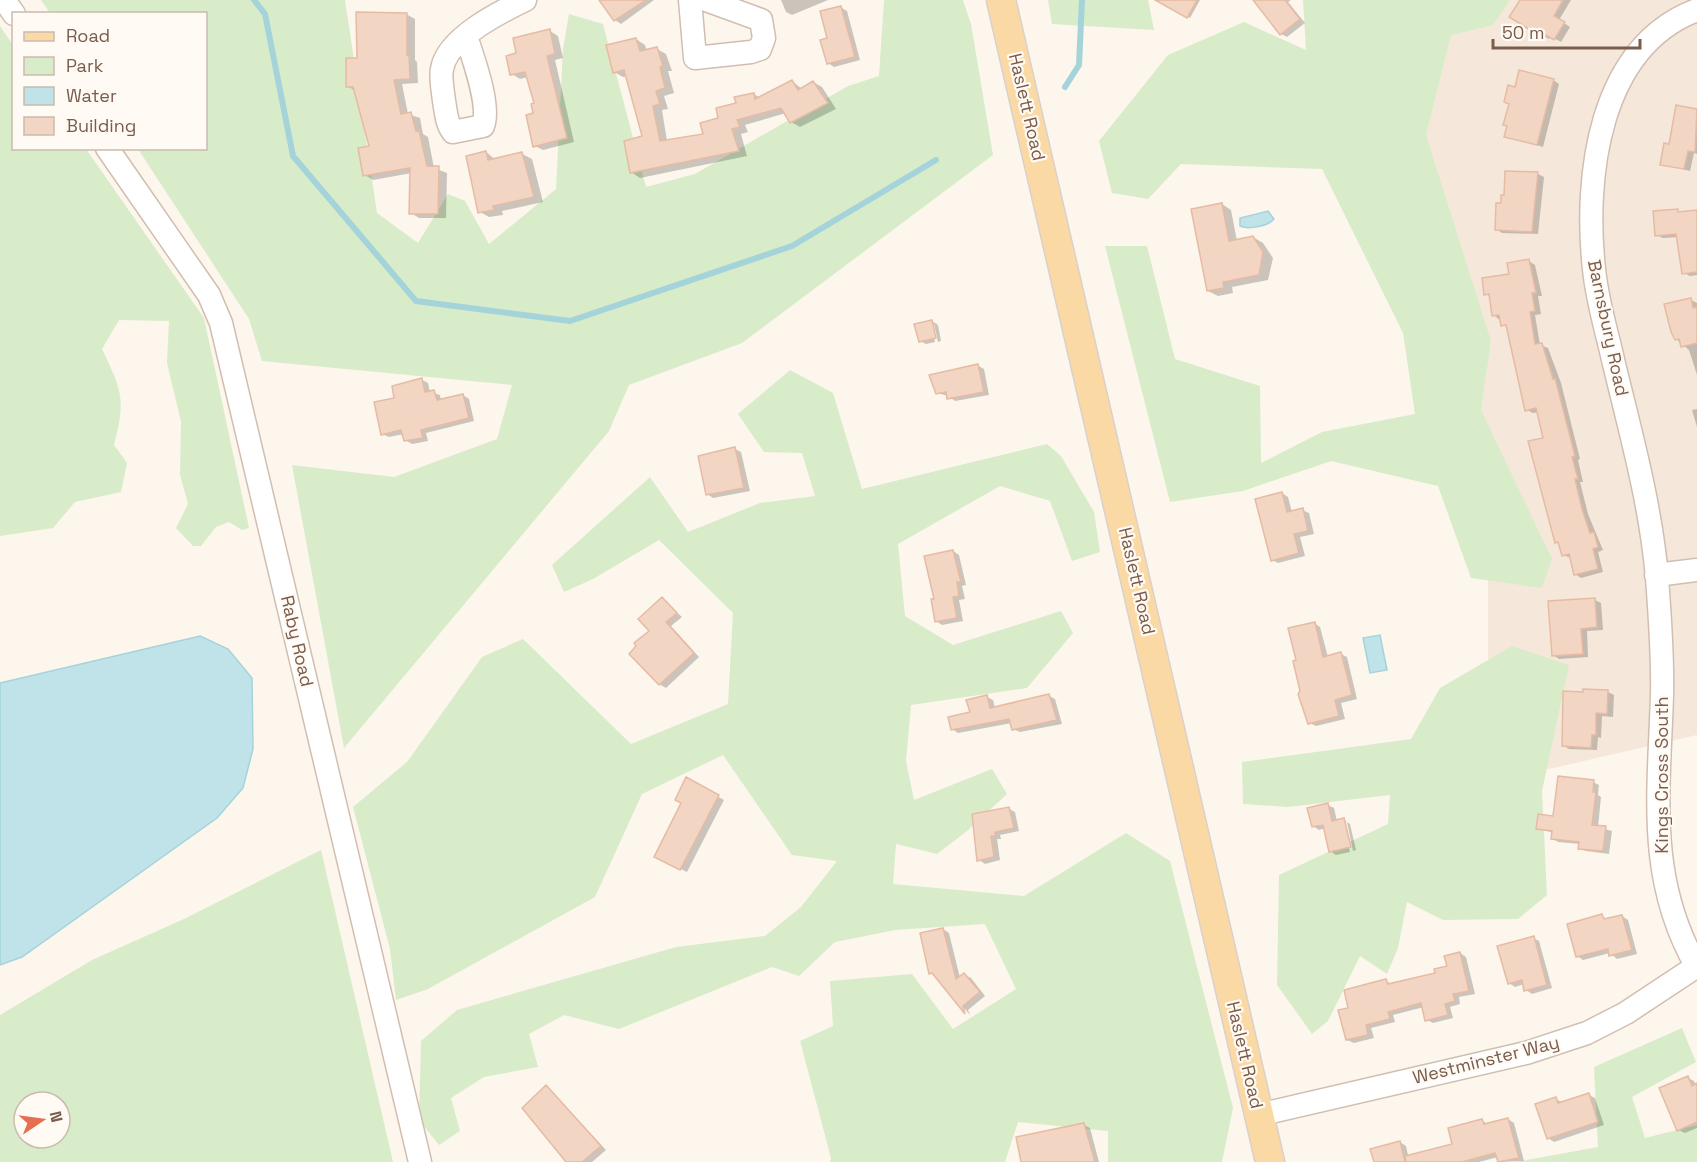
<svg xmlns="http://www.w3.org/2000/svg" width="1697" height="1162" viewBox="0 0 1697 1162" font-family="'Space Grotesk',sans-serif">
  <rect width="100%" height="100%" fill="#fdf6ec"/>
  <!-- residential -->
  <path fill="#f5e8da" d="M1362,0H1697V735L1488,783V526Z"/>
  <!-- green -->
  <path fill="#d8ecc9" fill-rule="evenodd" d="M41,0H345L377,213L418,243L448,194L465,201L489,244L556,189L563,49L569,14L603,24L646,187L695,174L848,86L879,76L884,0H963L971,24L993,155L742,343L629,385L609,431L344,748L292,465L394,477L497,439L512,385L262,361L249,319L138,149L206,148V14L50,13Z
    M1048,0H1148L1154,30L1052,24Z
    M1303,0H1510L1493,25L1451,35L1426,135L1491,341L1481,410L1552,559L1542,588L1471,578L1438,486L1331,461L1243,491L1170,502L1105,246H1147L1175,359L1260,386L1261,463L1322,432L1415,414L1403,333L1322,169L1181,164L1148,199L1112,193L1099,141L1168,55L1244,22L1306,50Z
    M0,26L13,45L14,148L86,149L204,318L249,528L242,530L229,522L216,527L201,546H193L176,528L188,504L180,475L181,422L167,363L169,321L119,320L102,349C122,391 126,399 114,445L127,463L121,492L75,502L53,528L0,536Z
    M790,370L833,393L862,489L1047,444L1061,456L1094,512L1100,552L1072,561L1050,501L1000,486L898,544L905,616L953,645L1061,611L1073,633L1027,688L911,705L906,761L914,800L992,769L1007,794L967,831L937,854L896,844L893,884L1024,896L1126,833L1170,861L1233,1108L1222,1162H1108V1131L1018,1122L1005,1162H830L831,1158L800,1041L833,1026L830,981L912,974L953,1029L1016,989L985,924L895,930L835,942L799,976L772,967L619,1029L564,1015L529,1034L538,1067L484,1077L451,1098L460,1131L439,1145L419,1120L421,1041L457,1010L676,947L765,936L801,907L837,861L792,855L723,755L642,794L595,897L428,989L396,1000L390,949L353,807L407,762L482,657L523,639L631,744L728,704L733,613L659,540L593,579L564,592L552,565L650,477L688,532L760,503L815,496L802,453L764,452L738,414Z
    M1512,646L1569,665L1542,791L1547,895L1518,919L1443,920L1407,902L1398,948L1387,974L1360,956L1328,1021L1312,1034L1277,985L1279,875L1388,824L1390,795L1288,807L1243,804L1242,762L1411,739L1440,688Z
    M321,850L393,1162H0V1015L92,960L184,919ZM24,1102H60V1138H24Z
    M1682,1028L1696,1062L1632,1097L1645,1138L1697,1125V1162H1516L1598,1147L1594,1067Z"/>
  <!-- water -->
  <path fill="#bfe3e8" stroke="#a5d3da" stroke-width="1.5" d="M1268,211L1274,219C1268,226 1249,230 1240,226V218Z
    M1380,635L1387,670L1370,673L1363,638Z
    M200,636L228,649L252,678L253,749L243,788L217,818L22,957L0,965V683Z"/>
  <!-- shadow -->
  <path fill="#0003" d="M601,0H654L621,24L615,20Z
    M781,0H828L792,15L786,12Z
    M1158,0H1200L1190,18Z
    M1255,0H1291L1288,2L1305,23L1287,37L1281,34Z
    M1521,0H1571L1559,20L1570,27L1561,42L1550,36L1549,39L1511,17Z
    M840,7L847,11L860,60L834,67L828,63L829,39Z
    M406,14L415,19V60L417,62L418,83L402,84L408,114L420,118L423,134L428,137L434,168L447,173L446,218H419L411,213L412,173L373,180L365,175L371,147L355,91L348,86L358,59Z
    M550,31L558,36L563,58L555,60L574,142L543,150L535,146V104L528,77L520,79L512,74Z
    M636,39L645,45L647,51L657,49L666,54L672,71H668L674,93L664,96L668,109L662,110L667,141L705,135L737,104L754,94L760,98L792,81L802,89L813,82L822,87L836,109L800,127L791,122L786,113L745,125L748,132L741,134L747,156L640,178L631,172L644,137L628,76L623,77L614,72Z
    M1553,80L1559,84L1543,147L1506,136L1516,89Z
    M1677,107L1697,110V154L1694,153L1690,171L1662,164L1670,145Z
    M486,152L496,160L522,154L532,159L543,202L502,211L503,215L489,217L480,212Z
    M1538,174L1544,177L1538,234L1502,233L1496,229L1502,205Z
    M1222,204L1231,210L1237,241L1253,237L1263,243L1273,258L1268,280L1232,287L1233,293L1218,296L1208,291Z
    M1697,211V275L1690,276L1684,273L1678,237L1663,238L1656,235L1655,212Z
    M1529,261L1535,265L1542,296H1538L1541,314L1535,315L1540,345L1548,348L1561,383L1580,459L1578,460L1583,482H1580L1588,514L1603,550L1598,552L1603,572L1581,578L1575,574L1571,558L1563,555L1561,545L1556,542L1545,439L1539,412L1533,413L1527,410L1508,328L1494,315L1491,297L1486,294Z
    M1691,300L1697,303V375L1689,350L1676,339Z
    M932,321L938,325L941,341L938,342L934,324H931L935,342L926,344L920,341Z
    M977,365L984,369L989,395L955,401L948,396L937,393Z
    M422,380L428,383L430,392L440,395L441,401L463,395L469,399L474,421L426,433L428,441L412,444L405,440L404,434L389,437L382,434L396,399Z
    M1697,409V427L1692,410Z
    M735,449L741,452L750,491L713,498L707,494Z
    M1282,493L1288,497L1292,512L1302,510L1309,513L1314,534L1300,537L1305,556L1278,563L1272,560Z
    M953,551L959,555L966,585L962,586L965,599L959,600L963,621L942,625L936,621Z
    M662,599L682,617L671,626L699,657L666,688L659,684L651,631Z
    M1595,600L1601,603L1603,630L1587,631L1588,657L1559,659L1553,655Z
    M1314,623L1320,627L1328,657L1341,654L1347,657L1357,699L1341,703L1345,719L1316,726L1310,723L1302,691Z
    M1608,692L1614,695L1613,717L1602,716L1601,738L1598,737L1597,750L1569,749L1563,745Z
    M1049,696L1055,699L1062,724L1020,732L1013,729L1012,723L958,733L952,729L987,697L993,700L995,708Z
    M687,779L724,800L687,872L662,860L683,803Z
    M1593,782L1599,785L1598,795L1601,797L1598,827L1612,831L1609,854L1586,851L1580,848V844L1558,842L1552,838L1553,833L1538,828L1555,817Z
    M1328,805L1334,808L1337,821L1344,820L1350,824L1356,850L1353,851L1347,822H1344L1350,852L1336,855L1330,851L1325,828L1319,830L1313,826Z
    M1009,809L1015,812L1019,831L1000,835L1001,839H997L1000,860L985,864L979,860L974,816Z
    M1602,916L1608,920L1622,916L1628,920L1637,954L1617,959L1610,953L1583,960L1577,956Z
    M943,929L949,933L960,978L965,975L971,978L985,996L968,1010L970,1015L937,976L930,973Z
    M1533,938L1539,941L1552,988L1532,994L1526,990L1524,984L1515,987L1509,983Z
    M1460,953L1466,957L1475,994L1459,997L1460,1004L1450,1007L1453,1018L1433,1023L1427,1020L1424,1007L1393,1015L1395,1022L1371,1028L1374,1038L1354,1043L1347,1040L1350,1009L1386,981L1393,985L1437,975Z
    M1688,1078L1694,1081L1697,1088V1128L1685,1133L1678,1130Z
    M547,1087L606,1150L592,1162H568Z
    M1589,1095L1595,1098L1604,1125L1554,1142L1548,1138L1556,1099L1563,1103Z
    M1508,1119L1514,1123L1524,1161L1499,1162L1498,1157L1479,1162H1375L1400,1142L1406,1146L1408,1155L1423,1151L1426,1153L1454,1146L1482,1121L1488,1124Z
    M1084,1125L1090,1128L1099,1162H1023Z"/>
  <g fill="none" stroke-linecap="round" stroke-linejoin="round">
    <!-- stream -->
    <path stroke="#a5d3da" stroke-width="6" d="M254,0L265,14L293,156L416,301L570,321L792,246L936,160
      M1065,87L1079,65L1082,0"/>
  </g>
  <!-- building -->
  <path fill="#f3d5c3" stroke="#e6bba3" stroke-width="1.5" d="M599,0H646L614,21Z
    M1155,0H1197L1187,18Z
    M1253,0H1285L1300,19L1280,35Z
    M1520,0H1563L1554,16L1565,22L1554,40L1544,34L1542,37L1509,17Z
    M841,6L855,57L827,64L820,40L827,38L820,11Z
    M356,12L407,13V55H409L410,79L394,80L401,114L411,112L416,131L419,130L427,166H439L438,214H409L410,168L363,176L358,148L369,146L353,87H346V58H357Z
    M550,29L555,54L547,56L567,138L533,147L526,115L533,113L531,104L534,103L525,72L510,75L506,56L516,53L513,38Z
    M636,38L640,51L657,47L663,66L660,67L665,88L656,91L660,104L653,106L660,141L703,134L700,123L718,118L716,108L736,103L734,97L754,93L755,99L792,80L798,90L813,81L828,103L790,123L781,108L737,120L740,127L732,129L739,151L630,173L624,141L642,136L624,70L613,73L606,45Z
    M1519,70L1554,79L1537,145L1504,137L1507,126L1503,125L1509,104L1504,102L1508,85L1515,87Z
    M1676,105L1697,109L1695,152L1688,151L1684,169L1660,165L1664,143L1669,144Z
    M486,151L488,160L522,152L534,197L493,206L494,210L478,213L466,156Z
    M1505,171L1538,172L1532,232L1495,230L1496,203H1501V195H1504Z
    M1222,203L1229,241L1253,236L1263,252L1259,275L1223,282L1224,288L1207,291L1191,209Z
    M1678,209V212L1697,210V272L1682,274L1676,234L1655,236L1653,211Z
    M1529,259L1536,293H1532L1535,311L1530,312L1535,344L1542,343L1553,379L1555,378L1575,456L1572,457L1578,479H1575L1582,509L1590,533L1594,532L1598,547L1593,549L1598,569L1574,575L1569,554L1562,556L1558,542L1555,543L1528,441L1543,438L1536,408L1525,411L1506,325L1501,326L1499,315L1492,316L1489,294L1484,295L1482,278L1509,274L1507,263Z
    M1691,298L1693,308L1697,307V343L1681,347L1679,339L1675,340L1671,332L1664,304Z
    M932,320L936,338L919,342L914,324Z
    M978,364L984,392L947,399L946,392L936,394L929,375Z
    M422,378L425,392L434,390L437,400L463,394L469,418L421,430L423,438L404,441L401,430L381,435L374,402L394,398L392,386Z
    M735,447L744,488L706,495L698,456Z
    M1282,492L1287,512L1303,508L1308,531L1294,534L1299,553L1271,561L1255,499Z
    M953,550L961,582H957L959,596L953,597L957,618L935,622L931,599H934L924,556Z
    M662,597L677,613L666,622L694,653L659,685L629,654L636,646L634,643L649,631L638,619Z
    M1595,598L1597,627L1581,629L1583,654L1552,656L1548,601Z
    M1315,622L1323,657L1341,652L1352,695L1335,700L1339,716L1308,724L1298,694L1300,691L1293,661L1296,660L1288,628Z
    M1583,689L1608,690L1607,714L1596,713V735H1592L1591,748L1562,746L1563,691L1583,692Z
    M1049,694L1057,720L1012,730L1009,719L951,730L948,717L970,712L966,700L987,695L990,708Z
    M1558,776L1594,780L1593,792H1596L1592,825L1606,826L1603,851L1578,849L1579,842L1551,839L1552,831L1536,829L1538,814L1553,816Z
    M686,777L719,795L680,870L654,857L681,803L675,800Z
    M1328,803L1332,821L1344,818L1351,847L1329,852L1323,825L1312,827L1307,808Z
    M1009,807L1014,828L995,832V836H991L994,857L977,861L972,814Z
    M1602,914L1604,919L1622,915L1632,950L1609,956L1608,949L1576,957L1567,924Z
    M943,928L956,979L964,973L980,992L963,1006L965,1014L932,973L929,974L920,933Z
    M1534,936L1547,985L1524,991L1522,980L1508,984L1497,946Z
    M1460,952L1469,991L1453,994L1455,1001L1445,1004L1448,1015L1425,1021L1421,1003L1388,1012L1390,1019L1366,1025L1368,1035L1346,1040L1338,1010L1348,1008L1344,990L1386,979L1388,984L1435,973L1434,969L1447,966L1444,956Z
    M1688,1076L1692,1086L1697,1083V1122L1677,1131L1659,1088Z
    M546,1085L601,1146L582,1162H566L522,1108Z
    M1589,1093L1598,1122L1547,1139L1535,1104L1556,1097L1558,1103Z
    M1508,1118L1519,1158L1498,1162L1495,1153L1462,1162H1406L1405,1156L1452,1144L1448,1128L1482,1119L1484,1124Z
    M1084,1123L1095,1162H1021L1016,1137Z
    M1400,1141L1405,1162H1374L1370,1149Z"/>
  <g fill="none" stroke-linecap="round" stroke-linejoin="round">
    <!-- minor casing -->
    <g stroke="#d1beb0" stroke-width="25">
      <path id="minor" d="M4,0L14,14
        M690,0L695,58L751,52L760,49L764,38L761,20L706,0
        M1697,10C1598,47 1584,178 1594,269C1597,301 1607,332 1614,364C1631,434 1651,506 1657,578C1660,617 1663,656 1662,695C1659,792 1646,879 1697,967
        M466,36C473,58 491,106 483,126L453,132C446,123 446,111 444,101C443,91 440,78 442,69C447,38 500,12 525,0
        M107,148L209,295L221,323L420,1162
        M1656,575L1697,570
        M1258,1115L1526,1053L1587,1033L1626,1013L1697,966"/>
    </g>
    <!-- major casing -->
    <g stroke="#dad1cd" stroke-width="31">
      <path id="major" d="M1001,0L1270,1162"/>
    </g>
    <!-- minor -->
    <use href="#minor" stroke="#fff" stroke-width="22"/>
    <!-- major -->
    <use href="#major" stroke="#fbd9a5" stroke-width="28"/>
  </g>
  <g text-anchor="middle" stroke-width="4.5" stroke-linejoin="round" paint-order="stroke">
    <!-- street labels -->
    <g font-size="18" fill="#7a5c4d" stroke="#fffaf3">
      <text transform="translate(1027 107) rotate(77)" y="6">Haslett Road</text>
      <text transform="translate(1608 328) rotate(78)" y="6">Barnsbury Road</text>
      <text transform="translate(1137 581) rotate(77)" y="6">Haslett Road</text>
      <text transform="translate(297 641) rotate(77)" y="6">Raby Road</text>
      <text transform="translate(1662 775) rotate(-90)" y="6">Kings Cross South</text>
      <text transform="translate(1245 1055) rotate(77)" y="6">Haslett Road</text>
      <text transform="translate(1486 1060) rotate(-14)" y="6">Westminster Way</text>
    </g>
  </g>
  <!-- legend -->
  <rect x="12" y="12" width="195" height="138" fill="#fffaf3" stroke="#cabbb1" stroke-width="1.5"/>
  <rect x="24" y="32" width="30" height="9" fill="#fbd9a5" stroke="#cabbb1" stroke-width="1.5"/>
  <text x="66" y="42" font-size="18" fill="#7a5c4d">Road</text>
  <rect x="24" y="57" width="30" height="18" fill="#d8ecc9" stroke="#cabbb1" stroke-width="1.5"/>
  <text x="66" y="72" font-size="18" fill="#7a5c4d">Park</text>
  <rect x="24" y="87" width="30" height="18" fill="#bfe3e8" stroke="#cabbb1" stroke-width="1.5"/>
  <text x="66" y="102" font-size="18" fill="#7a5c4d">Water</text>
  <rect x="24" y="117" width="30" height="18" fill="#f3d5c3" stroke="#cabbb1" stroke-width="1.5"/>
  <text x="66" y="132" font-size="18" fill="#7a5c4d">Building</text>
  <!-- north arrow -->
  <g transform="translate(42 1120) rotate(77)"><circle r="28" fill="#fffaf3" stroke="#cabbb1" stroke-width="1.5"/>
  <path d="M0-4.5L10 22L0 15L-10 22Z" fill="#e76f51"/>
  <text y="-9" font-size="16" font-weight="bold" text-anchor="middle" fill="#7a5c4d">N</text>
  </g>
  <!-- scale -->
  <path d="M1493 39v9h147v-9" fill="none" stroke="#7a5c4d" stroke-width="3"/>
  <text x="1502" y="39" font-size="18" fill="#7a5c4d" stroke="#fffaf3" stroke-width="4.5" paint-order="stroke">50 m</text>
</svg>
